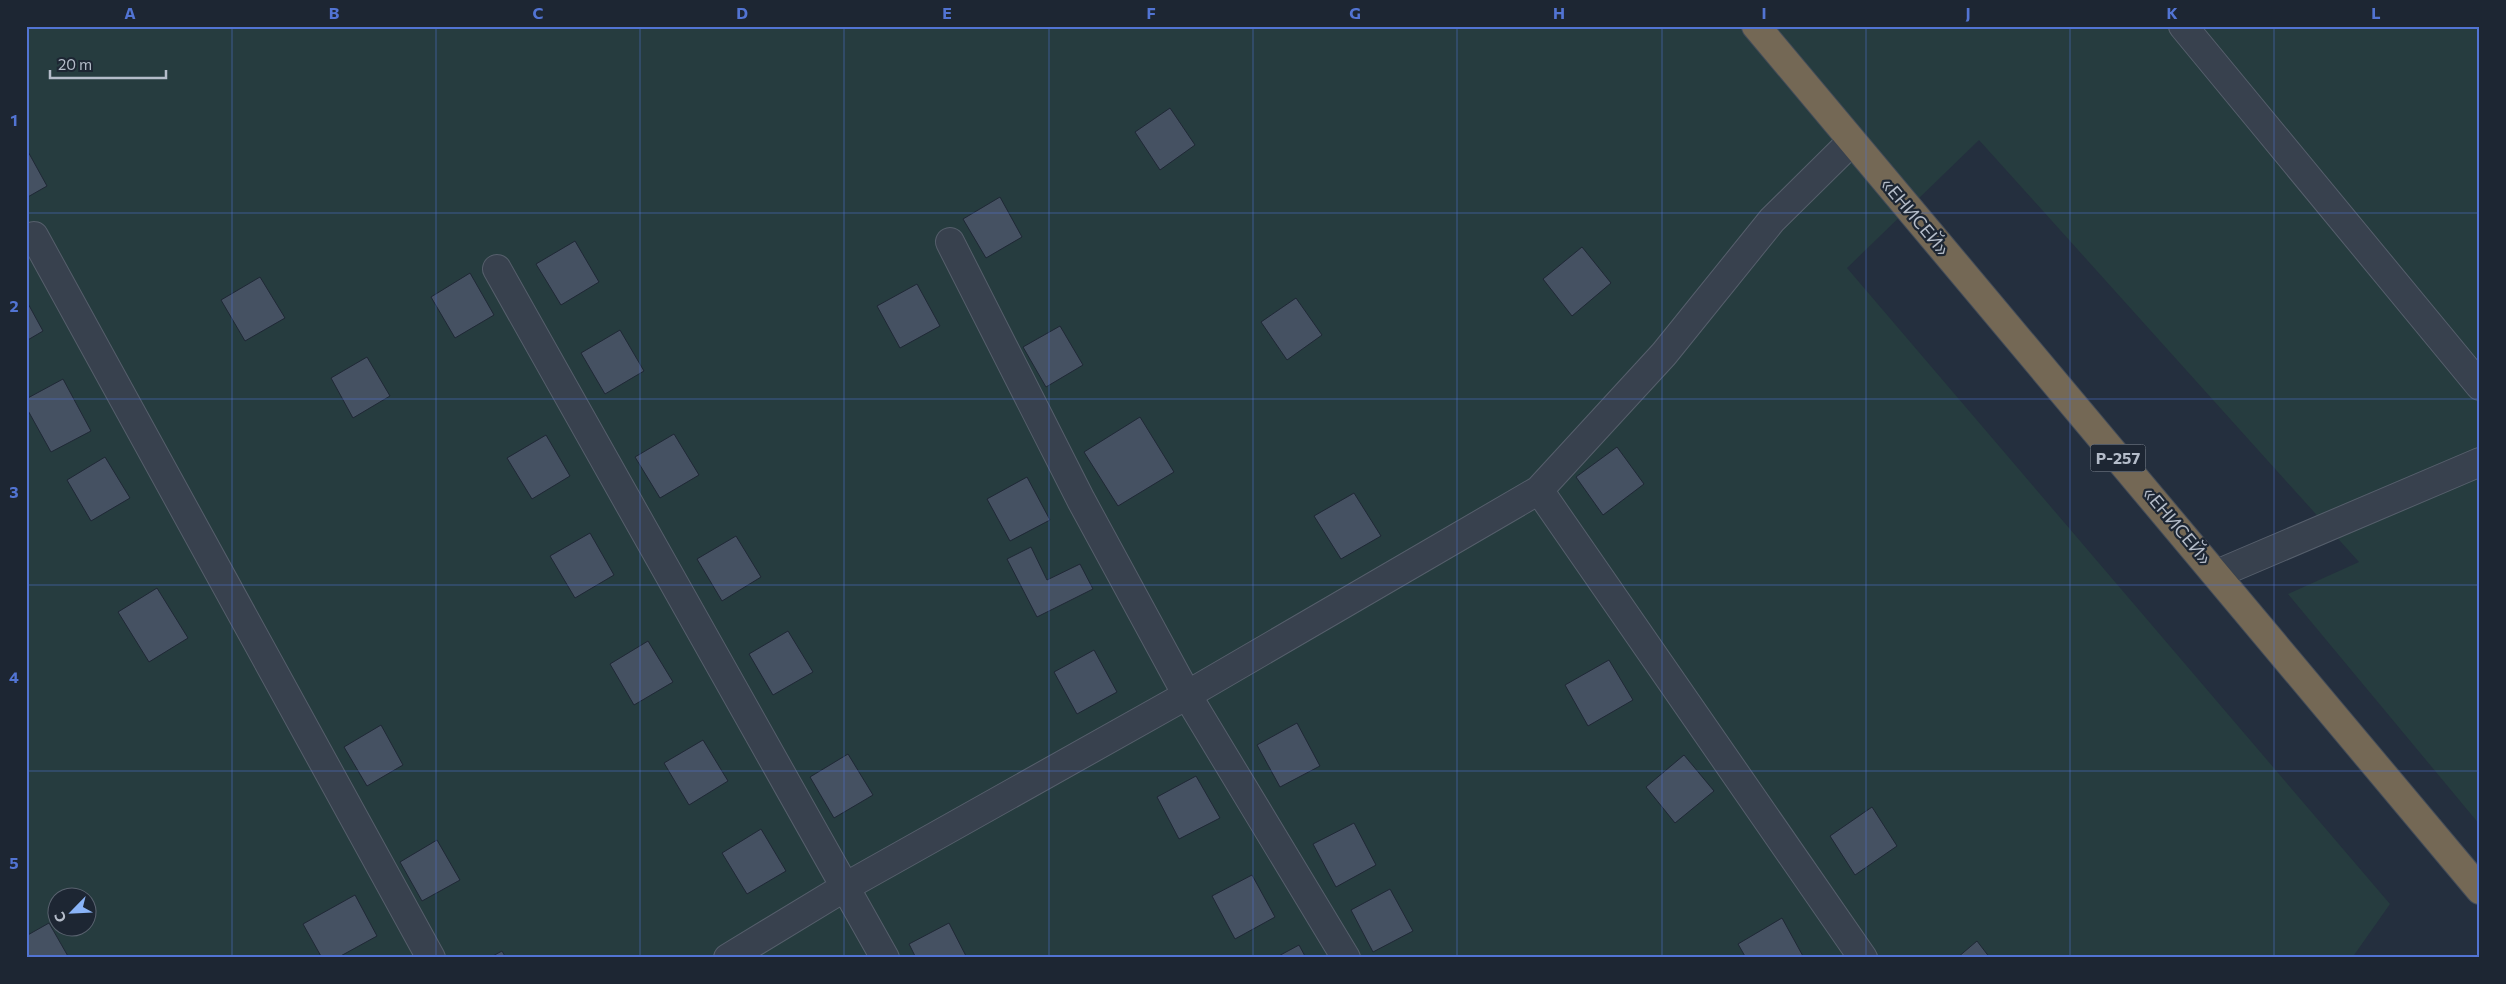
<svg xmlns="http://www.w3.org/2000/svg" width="2506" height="984" viewBox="0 0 2506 984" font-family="Commissioner,sans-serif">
  <rect width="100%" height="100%" fill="#242f3e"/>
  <!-- green -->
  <path fill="#263c3f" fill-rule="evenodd" d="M26,26H2480V825L2288,594L2359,562L1979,140L1847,268L2390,904L2352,958H26ZM58,896H88V926H58Z"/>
  <!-- building -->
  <path fill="#455162" stroke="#1f2835" d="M1170,108L1195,145L1160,170L1135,132Z
    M26,148L47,186L26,198Z
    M1000,197L1022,237L986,258L963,219Z
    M575,241L599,282L561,305L536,264Z
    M1582,247L1611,283L1572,316L1543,279Z
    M470,273L494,315L455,338L431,297Z
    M260,277L285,318L245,341L221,300Z
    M917,284L940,326L900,348L877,306Z
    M1296,298L1322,335L1287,360L1261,322Z
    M26,300L43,331L26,341Z
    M1060,326L1083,365L1046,387L1023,347Z
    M620,330L644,371L605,394L581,353Z
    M367,357L390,396L353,418L331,378Z
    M63,379L91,431L51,452L26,407V399Z
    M1140,417L1174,472L1118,506L1084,452Z
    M674,434L699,475L660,498L635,457Z
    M546,435L570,476L532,499L507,458Z
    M1617,447L1644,484L1603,515L1576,477Z
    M105,457L130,498L91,521L67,480Z
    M1027,477L1050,520L1010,541L987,499Z
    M1354,493L1381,536L1341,559L1314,516Z
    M590,533L614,575L575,598L550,556Z
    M736,536L761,577L722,601L697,559Z
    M1031,547L1047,580L1080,564L1093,589L1037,617L1007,559Z
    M157,588L188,638L149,662L118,612Z
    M788,631L813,672L773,695L749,654Z
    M648,641L673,682L634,705L610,664Z
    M1094,650L1117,692L1077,714L1054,672Z
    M1609,660L1633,700L1588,726L1565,685Z
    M1297,723L1320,766L1280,787L1257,745Z
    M381,725L403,765L367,786L344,747Z
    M703,740L728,781L689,805L664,763Z
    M848,754L873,795L834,818L810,777Z
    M1684,755L1714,791L1675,823L1646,787Z
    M1196,776L1220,818L1179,839L1157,797Z
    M1872,807L1897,846L1855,875L1830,836Z
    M1354,823L1376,865L1336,887L1313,844Z
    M761,829L786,871L747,894L722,853Z
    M437,840L460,880L422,901L400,862Z
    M1252,875L1275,917L1235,939L1212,896Z
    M1390,889L1413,931L1373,952L1351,910Z
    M355,895L377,936L337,958H322L303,924Z
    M1782,918L1804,958H1746L1738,944Z
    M49,923L69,958H26V936Z
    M949,923L967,958H916L909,944Z
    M1977,941L1990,958H1957Z
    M1299,945L1306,958H1275Z
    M502,951L506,958H489Z"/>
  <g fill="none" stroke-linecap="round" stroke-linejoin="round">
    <!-- minor casing -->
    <g stroke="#565f6c" stroke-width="30">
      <path id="minor" d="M2183,26L2480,386
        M34,236L431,958
        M950,242L1081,500L1187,695L1346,958
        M497,269L885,958
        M1539,490L1863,958
        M2217,574L2480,462
        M728,958L845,887L1187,695L1539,490L1664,354L1772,220L1851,142"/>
    </g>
    <!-- highway casing -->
    <g stroke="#434c59" stroke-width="30">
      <path id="highway" d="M1756,26L2480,890"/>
    </g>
    <!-- minor -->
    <use href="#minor" stroke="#38414e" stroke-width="28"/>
    <!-- highway -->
    <use href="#highway" stroke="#746855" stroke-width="28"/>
  </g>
  <!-- grid -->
  <path fill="none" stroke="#5274d3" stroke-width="1" stroke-opacity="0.55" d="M232,26V958M436,26V958M640,26V958M844,26V958M1049,26V958M1253,26V958M1457,26V958M1662,26V958M1866,26V958M2070,26V958M2274,26V958M26,213H2480M26,399H2480M26,585H2480M26,771H2480"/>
  <g text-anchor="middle" stroke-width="4.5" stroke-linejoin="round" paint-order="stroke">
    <!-- shield labels -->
    <rect fill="#1d2633" stroke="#878f9c" stroke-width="1" x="2090.5" y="444.5" width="55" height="27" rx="4"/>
    <g font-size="16" font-weight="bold" fill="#b4bcc9">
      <text x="2118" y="464">Р-257</text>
    </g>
    <!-- street labels -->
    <g font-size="18" fill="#b4bcc9" stroke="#1d2633">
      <text transform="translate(1915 217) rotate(50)" y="6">«ЕНИСЕЙ»</text>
      <text transform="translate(2177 526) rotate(50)" y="6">«ЕНИСЕЙ»</text>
    </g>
  </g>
  <!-- border -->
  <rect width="2506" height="984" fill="none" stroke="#1d2633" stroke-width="55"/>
  <!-- north arrow -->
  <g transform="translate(72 912) rotate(246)"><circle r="24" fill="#1d2633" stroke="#59626f"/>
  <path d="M0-4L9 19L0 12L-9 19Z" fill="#8ab4f8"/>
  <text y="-8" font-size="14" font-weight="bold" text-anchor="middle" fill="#b4bcc9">С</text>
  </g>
  <!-- scale -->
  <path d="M50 70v8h116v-8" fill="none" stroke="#b4bcc9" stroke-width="2.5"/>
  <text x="58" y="70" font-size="15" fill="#b4bcc9" stroke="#1d2633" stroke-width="4" paint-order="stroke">20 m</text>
  <rect x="28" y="28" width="2450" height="928" fill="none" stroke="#5274d3" stroke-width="2"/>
  <g font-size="16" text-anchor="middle" font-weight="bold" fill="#5274d3">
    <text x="130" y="19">A</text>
    <text x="334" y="19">B</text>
    <text x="538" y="19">C</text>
    <text x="742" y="19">D</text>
    <text x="947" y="19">E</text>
    <text x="1151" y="19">F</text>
    <text x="1355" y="19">G</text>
    <text x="1559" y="19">H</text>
    <text x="1764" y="19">I</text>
    <text x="1968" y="19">J</text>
    <text x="2172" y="19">K</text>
    <text x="2376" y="19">L</text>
    <text x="14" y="126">1</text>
    <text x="14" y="312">2</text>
    <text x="14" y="498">3</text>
    <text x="14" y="683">4</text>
    <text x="14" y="869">5</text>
  </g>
</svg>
